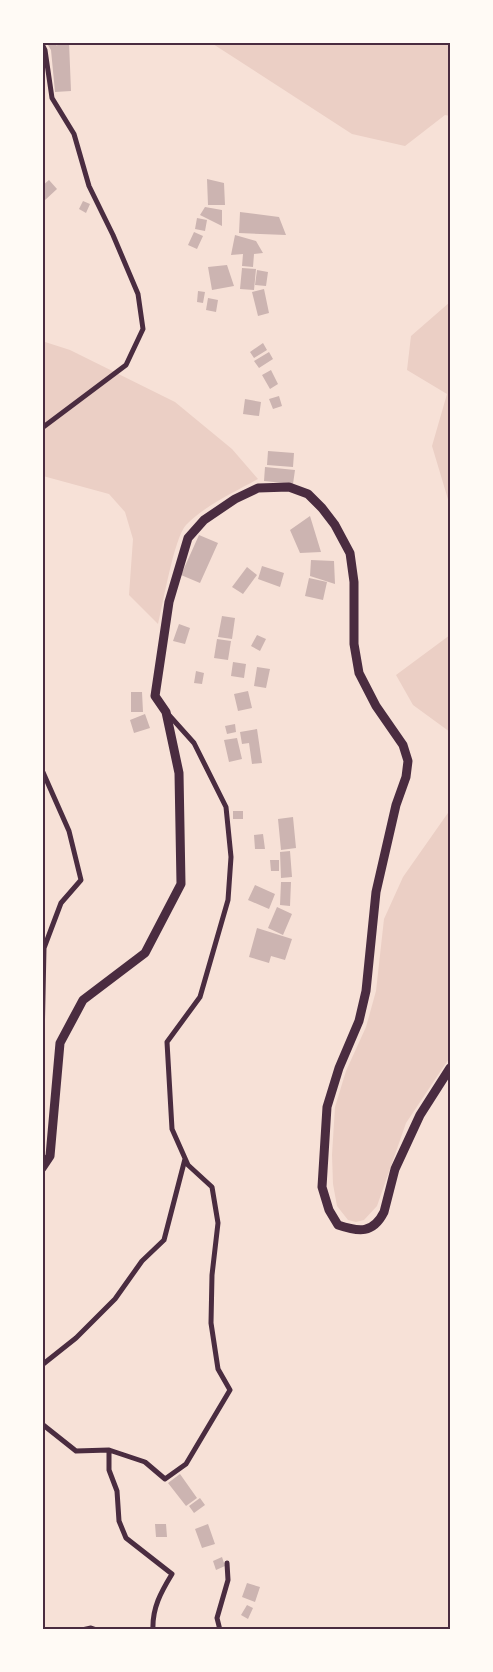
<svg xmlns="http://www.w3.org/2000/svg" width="493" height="1672" viewBox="0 0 493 1672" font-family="Cabin,sans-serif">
  <rect width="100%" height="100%" fill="#f7e1d7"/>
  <!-- green -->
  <path fill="#ebcfc5" d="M241,43H450V116L445,115L405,146L352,134L213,44Z
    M450,302V506L432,446L447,394L407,370L411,336Z
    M42,341L70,350L175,402L232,449L258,479C235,492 204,506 186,525C174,538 163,604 158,624L129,595L133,539L125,512L109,494L43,476Z
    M450,635V732L413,705L396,675Z
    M450,810V1057L406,1123L377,1206L364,1220L356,1222L348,1220L337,1206L333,1184L332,1155L335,1107L346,1071L366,1027L376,991L384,919L403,877Z"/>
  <!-- building -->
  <path fill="#ccb4b1" d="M46,42H55L57,46L58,42H69L71,91L55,92L51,50Z
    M207,179L224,183L225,205H208Z
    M49,180L57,189L44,201L42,199V186Z
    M83,201L90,204L86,213L79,209Z
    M205,207L222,210V226L200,215Z
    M240,212L279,217L286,235L239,233Z
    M197,218L207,220L205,231L195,229Z
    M194,232L203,236L197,249L188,245Z
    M235,235L256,241L263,253L254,254L253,267L242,266L243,254L231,255Z
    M227,265L234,286L212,290L208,267Z
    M242,268L256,269L254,290L240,289Z
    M257,270L268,272L266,286L255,285Z
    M264,289L269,313L258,316L252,292Z
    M198,291L205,292L203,303L197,302Z
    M208,298L218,300L216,312L206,310Z
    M263,343L267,350L254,358L250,352Z
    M269,352L273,359L259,368L254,361Z
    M271,370L278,384L270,389L262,375Z
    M279,396L282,406L273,409L269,399Z
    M245,399L261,402L259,416L243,414Z
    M268,451L294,453L293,467L267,465Z
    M265,467L295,470L293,484L264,481Z
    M310,516L321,552L300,553L290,530Z
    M199,535L218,543L200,583L181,575Z
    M311,560L334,561L335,584L310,576Z
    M262,566L284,573L280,587L258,579Z
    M247,567L257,575L243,594L232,587Z
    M309,578L327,582L323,600L305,596Z
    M222,616L235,618L232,639L218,637Z
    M179,624L190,628L185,644L173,641Z
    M257,635L266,639L260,651L251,646Z
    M217,639L231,641L228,660L214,658Z
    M233,662L246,664L244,678L231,676Z
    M257,667L270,669L266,688L254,686Z
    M196,671L204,673L202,684L194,683Z
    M248,691L252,708L238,711L234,694Z
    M131,692H142L143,712H131Z
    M145,714L150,728L134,733L130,720Z
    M235,724L236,732L227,734L225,726Z
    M257,729L262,763L252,764L249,743L242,744L240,732Z
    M237,738L242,759L229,762L224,740Z
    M233,811H243V819H233Z
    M293,817L296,848L281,850L278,819Z
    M263,834L265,849H255L254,835Z
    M290,851L292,877L281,878L280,852Z
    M270,860H279V871H271Z
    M281,882H291L290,906L280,905Z
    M255,885L275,894L269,909L248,900Z
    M277,907L292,914L283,935L268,928Z
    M257,928L292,939L285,960L271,956L269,963L249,957Z
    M180,1474L197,1498L186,1506L168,1483Z
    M200,1498L205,1505L194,1513L189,1506Z
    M155,1524H166L167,1537H156Z
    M208,1524L215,1544L202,1548L195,1529Z
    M222,1557L225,1566L216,1570L213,1561Z
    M247,1583L260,1587L255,1602L242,1597Z
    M247,1605L253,1608L248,1619L241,1615Z"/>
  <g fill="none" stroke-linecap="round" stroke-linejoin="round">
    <!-- minor -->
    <path stroke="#4a2c40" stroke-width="5" d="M42,44L45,50L52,98L74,134L89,186L113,235L138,294L143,329L126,365L42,428
      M42,770L69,831L81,880L61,903L44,948L42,1043
      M42,1365L76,1338L115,1299L142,1261L164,1240L185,1159
      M42,1424L76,1451L109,1450L145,1462L165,1479L186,1464L230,1390L218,1369L211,1323L212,1275L218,1223L212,1187L188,1165L172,1129L167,1042L200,997L228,900L231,857L226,807L194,743L168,714
      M109,1450V1470L117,1491L119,1521L126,1538L172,1574C161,1592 152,1608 153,1630
      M82,1630L91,1628L97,1630
      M220,1630L217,1618L228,1580L227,1563"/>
    <!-- primary -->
    <path stroke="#4a2c40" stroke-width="9" d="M42,1168L50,1156L60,1043L83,1000L145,953L181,884L179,773L166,712L155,696L169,602L188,538L204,520L235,499L258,488L289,487L308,494L322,508L335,525L350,553L354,582V644L359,673L376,706L403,745L408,761L406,777L396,805L376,892L366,991L359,1021L339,1068L327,1107L322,1187L329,1210L338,1225C359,1232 373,1234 384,1212L395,1169L420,1115L450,1068"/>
  </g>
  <!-- border -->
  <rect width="493" height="1672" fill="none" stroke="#fffaf5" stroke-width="88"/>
  <rect x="44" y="44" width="405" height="1584" fill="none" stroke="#4a2c40" stroke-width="2"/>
</svg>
